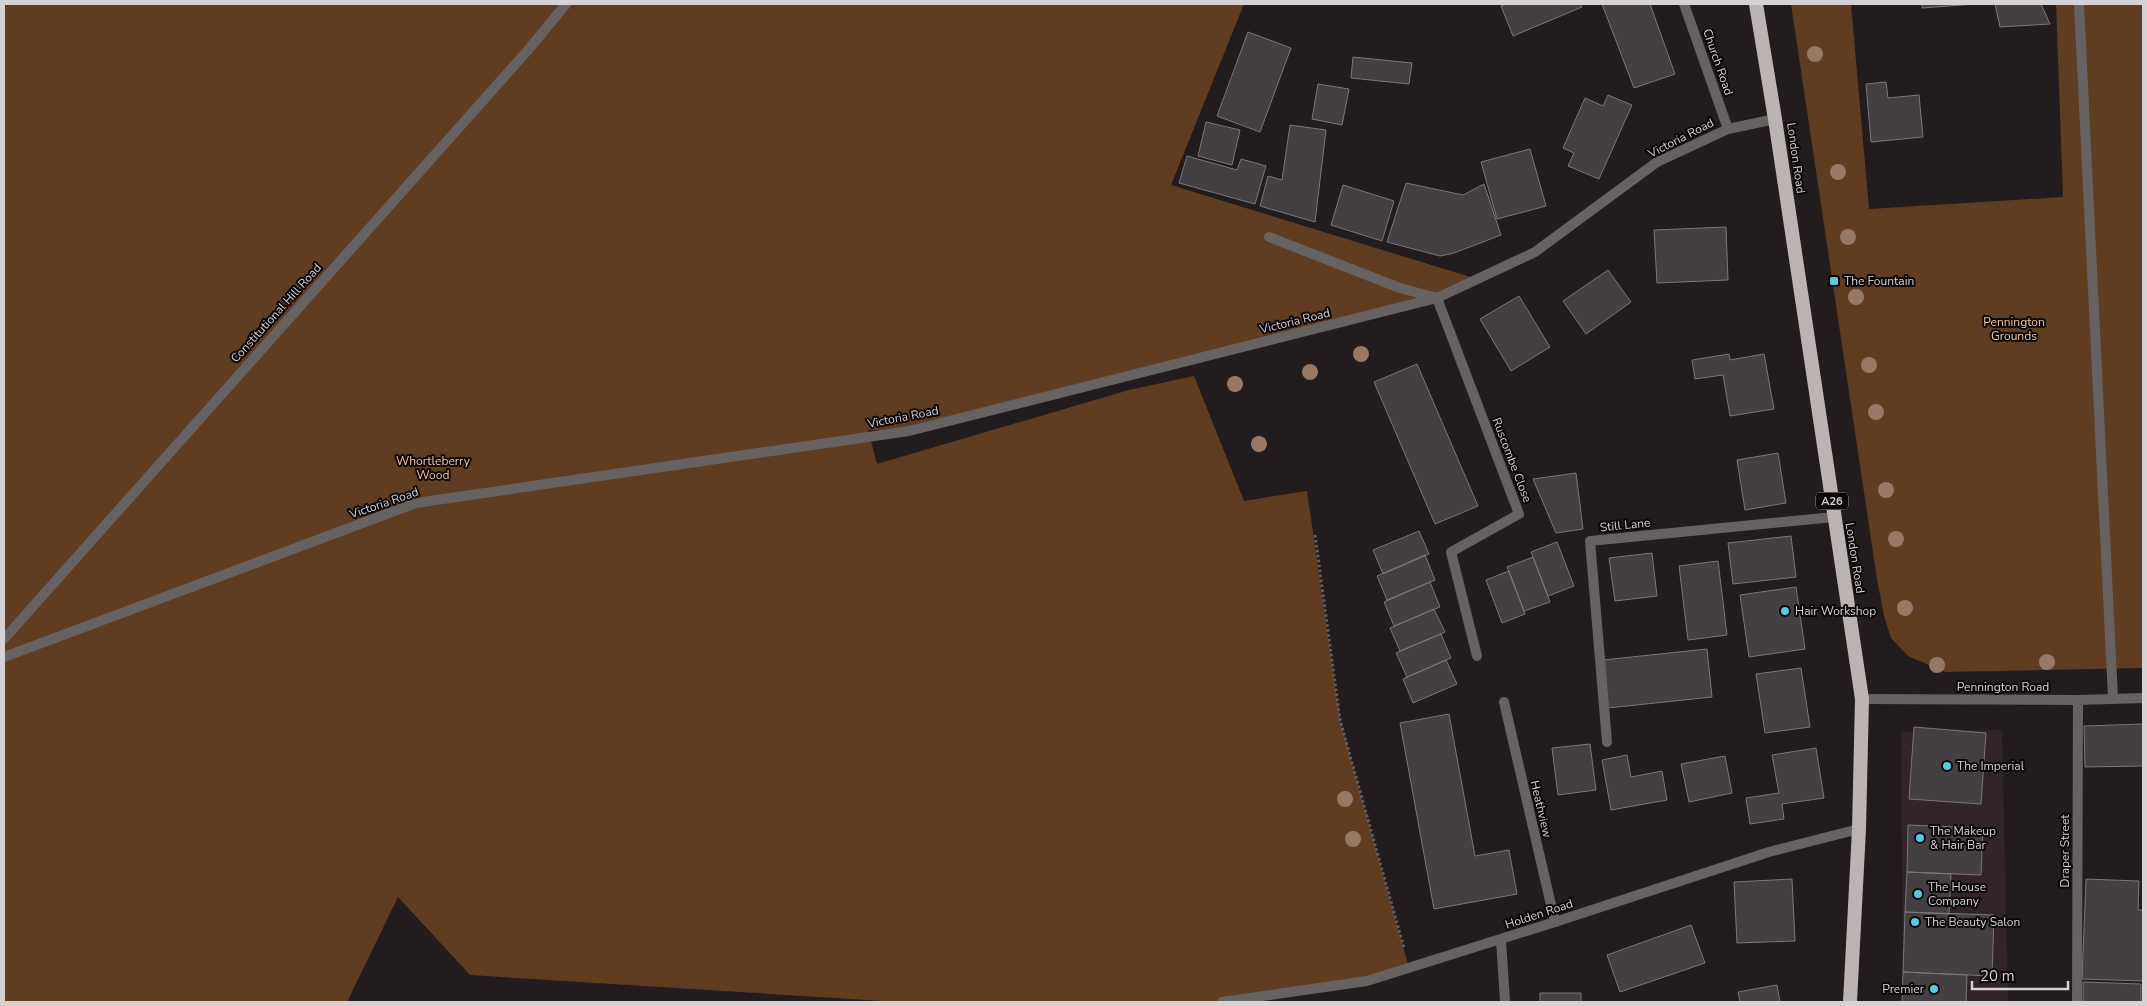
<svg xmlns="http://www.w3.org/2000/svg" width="2147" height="1006" viewBox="0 0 2147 1006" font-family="'Nunito Sans',sans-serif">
  <rect width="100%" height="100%" fill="#221c1e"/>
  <!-- built -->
  <path fill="#312528" d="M2002,730L2008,1002H1903L1901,732Z"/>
  <!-- green -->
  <path fill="#603c20" d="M4,4H1244L1171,185L1477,279L1437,298L909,431L868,430L877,464L1129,390L1194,376L1244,501L1307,491L1340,720L1409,968L1367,981L1222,1002H898L470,975L398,897L347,1002H4Z
    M1791,4H1851L1869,209L2063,197L2056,4H2143V668L1945,672L1908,656L1891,638L1884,616L1877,579Z"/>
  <!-- building -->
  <path fill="#443f43" stroke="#7c777b" d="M1507,4H1580L1582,7L1513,36L1501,6Z
    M1602,4H1650L1675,74L1634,88Z
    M1922,4H1975L1922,8Z
    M1995,4H2041L2050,24L2000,27Z
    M1248,32L1291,48L1260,132L1217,116Z
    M1353,57L1412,63L1409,84L1351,78Z
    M1886,82L1888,98L1919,95L1923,137L1871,142L1866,84Z
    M1318,84L1349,89L1342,125L1312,119Z
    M1608,95L1632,105L1599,179L1568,166L1574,153L1563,148L1585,98L1603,106Z
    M1206,122L1240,130L1232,165L1198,156Z
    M1290,125L1326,130L1315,222L1260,206L1268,176L1282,180Z
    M1530,149L1546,206L1497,219L1481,162Z
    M1187,156L1237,170L1241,159L1266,166L1255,204L1179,183Z
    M1406,183L1463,195L1484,184L1501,235L1454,253L1440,256L1387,242Z
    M1343,185L1394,201L1382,241L1331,225Z
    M1726,227L1728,280L1657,283L1654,230Z
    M1608,270L1631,302L1586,334L1563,301Z
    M1519,296L1550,347L1511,371L1480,319Z
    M1729,354L1730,360L1764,354L1774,409L1730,416L1723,375L1695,379L1692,360Z
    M1417,364L1478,506L1435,524L1374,382Z
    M1778,453L1786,503L1745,510L1737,460Z
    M1576,473L1583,529L1556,533L1533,479Z
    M1419,531L1429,554L1383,574L1373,550Z
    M1791,536L1796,577L1733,584L1728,543Z
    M1557,542L1574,586L1548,596L1531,552Z
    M1652,553L1657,596L1615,601L1609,558Z
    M1425,555L1435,580L1387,600L1377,576Z
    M1533,557L1550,602L1524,611L1507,567Z
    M1718,561L1727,635L1688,640L1679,566Z
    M1509,571L1525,614L1502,623L1486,580Z
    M1430,582L1440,607L1394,626L1384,602Z
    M1796,587L1805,649L1749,657L1740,595Z
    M1434,609L1445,632L1400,651L1390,628Z
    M1441,634L1451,658L1407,677L1396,653Z
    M1707,649L1712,697L1608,708L1603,660Z
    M1446,660L1457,684L1413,703L1403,679Z
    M1801,668L1810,727L1765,733L1756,674Z
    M1449,714L1475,856L1509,850L1517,894L1434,909L1400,723Z
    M2143,724V766L2085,767L2084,726Z
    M1914,727L1986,733L1981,804L1909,799Z
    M1590,744L1596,790L1558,795L1552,748Z
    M1816,748L1824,798L1782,804L1784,819L1750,824L1746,798L1779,793L1772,755Z
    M1627,755L1631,777L1662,771L1667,800L1611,810L1602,760Z
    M1725,756L1732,793L1689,802L1681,764Z
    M1908,825L1983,828L1981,875L1907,872Z
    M1907,872L1951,874L1949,914L1905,912Z
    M1792,879L1795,941L1737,943L1734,882Z
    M2086,879L2139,881L2138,910H2143V981L2082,979Z
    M1905,912L1994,915L1992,976L1903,972Z
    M1691,925L1705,963L1620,992L1607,955Z
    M1903,972L1967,975L1966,1002H1902Z
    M2083,982L2141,984V1002H2083Z
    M1777,985L1780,1002H1740L1738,992Z
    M1540,993H1581V1002H1540Z"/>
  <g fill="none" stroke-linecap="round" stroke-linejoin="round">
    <!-- path -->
    <path stroke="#635e5f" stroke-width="3" stroke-dasharray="2.5 2.5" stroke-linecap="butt" d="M1315,535L1340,720L1404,948"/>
    <!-- service -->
    <path stroke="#656261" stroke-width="10" d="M2079,4L2113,698
      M1504,702L1555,922"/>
    <!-- minor -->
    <path stroke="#656261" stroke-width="10" d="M1684,4L1728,129
      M1269,237L1400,288L1437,298L1519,514L1451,552L1477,656
      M4,639L528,50L566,4
      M4,657L416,503L909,431L1437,298L1535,252L1657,162L1728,129L1775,119
      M1862,699L2078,700L2143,698
      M1607,742L1590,541L1834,517
      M1501,940L1505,1002
      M1222,1002L1367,981L1555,922L1769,852L1859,829
      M2077,1002L2078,700"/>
    <!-- trunk -->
    <path stroke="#bcb4b2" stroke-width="14" d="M1756,4L1775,119L1862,699L1859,829L1850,1002"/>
  </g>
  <!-- trees -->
  <g fill="#987966">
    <circle cx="1815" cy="54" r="8"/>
    <circle cx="1838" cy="172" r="8"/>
    <circle cx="1848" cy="237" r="8"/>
    <circle cx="1856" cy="297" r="8"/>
    <circle cx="1361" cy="354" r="8"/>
    <circle cx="1869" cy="365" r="8"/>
    <circle cx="1310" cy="372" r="8"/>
    <circle cx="1235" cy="384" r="8"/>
    <circle cx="1876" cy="412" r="8"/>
    <circle cx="1259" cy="444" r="8"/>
    <circle cx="1886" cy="490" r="8"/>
    <circle cx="1896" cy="539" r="8"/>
    <circle cx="1905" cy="608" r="8"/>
    <circle cx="2047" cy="662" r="8"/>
    <circle cx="1937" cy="665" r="8"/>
    <circle cx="1345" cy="799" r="8"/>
    <circle cx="1353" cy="839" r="8"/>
  </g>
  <!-- markers -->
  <g fill="#57c9e3" stroke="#0a0708" stroke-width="2">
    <rect x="1829" y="276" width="10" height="10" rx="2.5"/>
    <circle cx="1785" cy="611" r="5"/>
    <circle cx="1947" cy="766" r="5"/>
    <circle cx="1920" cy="838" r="5"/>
    <circle cx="1918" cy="894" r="5"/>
    <circle cx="1915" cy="922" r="5"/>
    <circle cx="1934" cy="989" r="5"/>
  </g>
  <g text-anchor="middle" stroke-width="4" stroke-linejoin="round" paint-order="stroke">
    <!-- shield labels -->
    <rect fill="#0a0708" stroke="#999495" stroke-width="1" x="1816" y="492.5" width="32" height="17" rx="4"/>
    <g font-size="11" font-weight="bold" fill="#d6d1d2">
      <text x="1832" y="505">A26</text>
    </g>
    <!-- street labels -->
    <g font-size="12" fill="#d6d1d2" stroke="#0a0708">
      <text transform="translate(1718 62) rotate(71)" y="4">Church Road</text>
      <text transform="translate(1681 138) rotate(-27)" y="4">Victoria Road</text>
      <text transform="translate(1796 158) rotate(82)" y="4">London Road</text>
      <text transform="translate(276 313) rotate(-48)" y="4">Constitutional Hill Road</text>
      <text transform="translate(1295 321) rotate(-14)" y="4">Victoria Road</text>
      <text transform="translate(903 417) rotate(-11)" y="4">Victoria Road</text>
      <text transform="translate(1512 460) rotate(69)" y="4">Ruscombe Close</text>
      <text transform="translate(384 503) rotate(-19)" y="4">Victoria Road</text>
      <text transform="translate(1625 525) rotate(-6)" y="4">Still Lane</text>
      <text transform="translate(1855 558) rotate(81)" y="4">London Road</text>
      <text x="2003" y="691">Pennington Road</text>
      <text transform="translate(1541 809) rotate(77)" y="4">Heathview</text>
      <text transform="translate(2065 851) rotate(-90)" y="4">Draper Street</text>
      <text transform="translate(1539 914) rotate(-18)" y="4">Holden Road</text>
    </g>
    <!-- poi labels -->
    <g font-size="12" fill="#d6d1d2" stroke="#0a0708" text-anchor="start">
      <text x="1844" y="285">The Fountain</text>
      <text x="1795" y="615">Hair Workshop</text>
      <text x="1957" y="770">The Imperial</text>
      <text x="1930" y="835">The Makeup<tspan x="1930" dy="14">&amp; Hair Bar</tspan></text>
      <text x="1928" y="891">The House<tspan x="1928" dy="14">Company</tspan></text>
      <text x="1925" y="926">The Beauty Salon</text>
      <text x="1924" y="993" text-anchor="end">Premier</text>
    </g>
    <!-- park labels -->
    <g font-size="12" fill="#f9c5a0" stroke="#0a0708">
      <text x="2014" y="326">Pennington<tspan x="2014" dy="14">Grounds</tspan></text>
      <text x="433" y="465">Whortleberry<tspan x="433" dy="14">Wood</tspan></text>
    </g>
  </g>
  <!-- border -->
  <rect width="2147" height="1006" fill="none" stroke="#d6d1d2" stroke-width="10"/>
  <!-- scale -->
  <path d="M1972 981v8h96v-8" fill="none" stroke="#d6d1d2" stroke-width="2.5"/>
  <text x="1980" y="981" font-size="15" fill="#d6d1d2" stroke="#0a0708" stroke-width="4" paint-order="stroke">20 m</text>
</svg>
